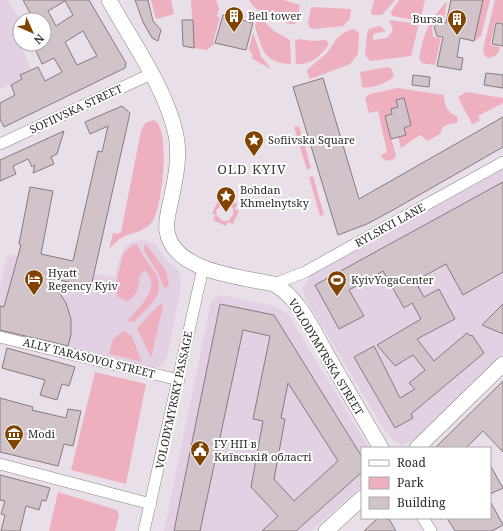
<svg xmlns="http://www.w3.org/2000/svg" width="503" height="531" viewBox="0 0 503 531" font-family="'Noto Serif',serif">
  <rect width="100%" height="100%" fill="#e9dfe9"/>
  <!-- built -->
  <path fill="#e2d1e2" d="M0,0H8L20,20L13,25L31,70L20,75L22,79L0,89Z
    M503,168V353L416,437L410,442L401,445L394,441L384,429L307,301L303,291V287L311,276Z
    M144,240L156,245L166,260L178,270L181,276L180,292L167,358L159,367L154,369L0,332V286L8,254L115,278L119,260L125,247L132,242Z
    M222,295L274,306L288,314L369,448H362V486L311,531H164L211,302L215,297Z"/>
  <!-- green -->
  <path fill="#eeafbf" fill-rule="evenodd" d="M151,0H171L174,14L156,19Z
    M191,0H216L219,9L217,16L220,18L213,42L215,43L207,50L194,48Z
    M249,0H284L300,5L297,20L295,24H290C277,19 255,13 249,0Z
    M374,0H395L382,15H372L371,12Z
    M399,0H425L420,21L392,16L391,12Z
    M483,0H490L481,36L474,41Z
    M495,0H503V23L495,22L490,45L500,47C498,54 496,57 488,58L484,55L483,49Z
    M447,1L444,19L436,18L432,27L433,37L441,38L435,65L422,63L419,58C425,30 428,23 447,1Z
    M311,7L351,9L350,19L343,26L313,29L309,27L308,22Z
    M260,20L264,21L274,31L290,40L291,64C264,63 262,50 255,26L256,22Z
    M389,20L419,24L411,56L370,61L365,55L367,34L369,29L380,26L386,31L373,34V40L387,38L393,30Z
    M353,29L359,33L358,54L350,64L310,79L307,72L308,69L327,53L337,38L345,32Z
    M253,32L261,56L271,69L251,58L253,56L249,49Z
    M299,39L313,41L326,40L329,44C322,55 310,66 296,64L295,41Z
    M387,67L392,69L394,76C388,83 371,89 362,87L360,72Z
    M397,88L444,95C444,106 448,113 458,117L457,123L448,124L443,127L440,134L428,141L420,135L401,148L398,137L406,135L404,128L411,125L404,98L392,114L385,117L396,155L394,159L386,161L380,156L387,152L378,111L369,113L365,98L370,94Z
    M466,92L503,98V103L478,116L480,121L472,124L458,97Z
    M153,120C172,125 162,210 152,222C145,232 133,232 123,237C117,240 113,245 109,249L113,233L117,234L121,232L141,131L145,123Z
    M299,126L311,168L307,170L294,127Z
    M313,176L324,215L320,216L309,177Z
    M224,199L237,204L235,209L239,211L233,224L228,222L226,226L213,220L215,215L212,213L218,201L222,203ZM226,204L233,208V215L228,221H223L217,216L216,211L221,205Z
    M137,244C141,253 146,260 152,268C170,293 150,305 134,322L127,321C138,308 164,287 144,270L139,278C140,288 136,297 127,301L118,297L115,288L123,254L131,246Z
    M146,244L166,271L169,284L167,288L163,286L158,273L144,250V247Z
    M162,304L163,306L151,358L137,328L158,306Z
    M123,331L131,335L142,362L109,354L113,339Z
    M95,372L146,384L126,484L71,470Z
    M58,492L117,510L119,515L115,531H49Z"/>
  <!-- building -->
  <path fill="#d1c3ca" stroke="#877a81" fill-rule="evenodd" d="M23,0H89L126,63L125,68L4,127L0,119V103L15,95L11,85L22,79L20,75L38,67L45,81L62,72L54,58L42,64L33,44H44V20H34ZM65,1L73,15L56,26L48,11ZM83,31L97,56L77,65L65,42Z
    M135,0H148L153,21L161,30L158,41L152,38L143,22Z
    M451,0H483L474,41L460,38L457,57L463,58L461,70L437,66L443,37L437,36L434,27L439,21L446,23Z
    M223,15L253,23L246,50L215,43Z
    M182,20H193L194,48L183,46Z
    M496,23L503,24V46L492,44Z
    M486,73L503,75V88L484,85Z
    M413,75L430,77L429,87L412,85Z
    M323,78L359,199L503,117V147L393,210L367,224L338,235L293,87Z
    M404,98L411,125L404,128L406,135L391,139L385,116L392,114L391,109L398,107L396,100Z
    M122,106L130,113L91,287L50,278L66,303L71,319V335L68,346L0,330V306L4,307L21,245L19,244L30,187L53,191L41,254L73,261L98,151L102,152L108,126L90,134L85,122Z
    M64,131L57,154L51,157L54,164L33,173L35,165L32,167L28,159L13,166L16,174L0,181V160Z
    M503,182V272L463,295L446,264L415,281L424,297L439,289L455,319L417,339L434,361L467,333L470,336L472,335L484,353L411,414L413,418L395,428L354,357L374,346L400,398L415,389L409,383L425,370L413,355L395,366L377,345L421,319L412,303L404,308L383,271L349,290L364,316L339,329L315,285Z
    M220,304L274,315L362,457V472L296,531H262L278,516L251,487L263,421L253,419L270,336L243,330L200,531H174ZM288,383L338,461L294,501L274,479L285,419L281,418Z
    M503,304V334L482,325Z
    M7,348L75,367L69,386L62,384L57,400L40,395L45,380L2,368Z
    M503,381V452L483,431L466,448H435Z
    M0,398L33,407L32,410L66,418L68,409L81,411L73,446L64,444L58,466L0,452Z
    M490,465L503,488L490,494Z
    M0,475L50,488L46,501L42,500L39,510L26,506L20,531H1L5,515L1,514L5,501L0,500Z
    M490,501L503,525L492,531H455L447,518H490Z
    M378,518L389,519L396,531H364Z"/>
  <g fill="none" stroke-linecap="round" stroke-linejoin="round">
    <!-- street casing -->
    <g stroke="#8d838d" stroke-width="12">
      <path id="street" d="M0,144L151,74
        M274,284L305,272L503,162
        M0,337L179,380
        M0,464L151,504
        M423,518L431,531
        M144,531L203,268"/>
    </g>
    <!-- secondary casing -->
    <g stroke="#8d838d" stroke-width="16">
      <path id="secondary" d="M109,0C132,42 166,88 176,135C180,155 176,176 172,195C170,207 165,220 167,231C173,272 242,277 274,284C301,299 315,335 330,360C347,390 364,419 381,448
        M417,448L503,364
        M326,531L362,498"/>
    </g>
    <!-- street -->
    <use href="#street" stroke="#fff" stroke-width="11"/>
    <!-- secondary -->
    <use href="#secondary" stroke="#fff" stroke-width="15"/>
  </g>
  <!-- icons -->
  <defs>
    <g id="building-pin" transform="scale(1)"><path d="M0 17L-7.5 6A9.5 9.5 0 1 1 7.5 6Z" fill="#814400" stroke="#fff"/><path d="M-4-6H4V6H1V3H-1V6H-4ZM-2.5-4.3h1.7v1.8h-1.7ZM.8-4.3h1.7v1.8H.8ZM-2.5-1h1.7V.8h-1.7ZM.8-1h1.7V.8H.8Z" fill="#fff"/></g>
    <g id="sight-pin" transform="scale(1)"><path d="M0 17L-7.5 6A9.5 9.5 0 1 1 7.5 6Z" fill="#814400" stroke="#fff"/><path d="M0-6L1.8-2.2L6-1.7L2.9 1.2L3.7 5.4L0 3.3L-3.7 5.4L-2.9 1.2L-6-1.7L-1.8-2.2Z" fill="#fff"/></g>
    <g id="hotel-pin" transform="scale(1)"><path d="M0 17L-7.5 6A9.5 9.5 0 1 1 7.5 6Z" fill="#814400" stroke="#fff"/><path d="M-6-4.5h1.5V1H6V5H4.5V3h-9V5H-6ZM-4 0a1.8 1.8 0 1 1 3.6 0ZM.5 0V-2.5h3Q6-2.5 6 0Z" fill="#fff"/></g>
    <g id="stadium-pin" transform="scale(1)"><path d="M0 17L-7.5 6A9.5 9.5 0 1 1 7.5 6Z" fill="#814400" stroke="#fff"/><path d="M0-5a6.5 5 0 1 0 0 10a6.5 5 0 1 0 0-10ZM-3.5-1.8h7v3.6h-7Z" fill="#fff"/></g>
    <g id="museum-pin" transform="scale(1)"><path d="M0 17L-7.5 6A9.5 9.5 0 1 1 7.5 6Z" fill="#814400" stroke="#fff"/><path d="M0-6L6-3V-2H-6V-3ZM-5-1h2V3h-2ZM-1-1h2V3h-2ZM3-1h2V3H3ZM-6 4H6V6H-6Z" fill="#fff"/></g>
    <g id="civic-pin" transform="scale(1)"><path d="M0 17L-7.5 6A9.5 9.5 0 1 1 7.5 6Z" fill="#814400" stroke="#fff"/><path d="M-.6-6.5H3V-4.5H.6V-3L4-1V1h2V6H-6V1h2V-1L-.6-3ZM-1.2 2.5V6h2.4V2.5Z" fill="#fff"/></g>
  </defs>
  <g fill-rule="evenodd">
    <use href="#building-pin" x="234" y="16"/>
    <use href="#building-pin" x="457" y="19"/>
    <use href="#sight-pin" x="254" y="140"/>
    <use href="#sight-pin" x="226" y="196"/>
    <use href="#hotel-pin" x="34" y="279"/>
    <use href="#stadium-pin" x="337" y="280"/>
    <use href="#museum-pin" x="14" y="434"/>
    <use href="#civic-pin" x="200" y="450"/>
  </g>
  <g text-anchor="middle" stroke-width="4" stroke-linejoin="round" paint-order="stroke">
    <!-- poi labels -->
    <g font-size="11" fill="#2f2b2f" stroke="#fff" text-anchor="start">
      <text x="248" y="20">Bell tower</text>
      <text x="443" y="23" text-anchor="end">Bursa</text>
      <text x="268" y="144">Sofiivska Square</text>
      <text x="240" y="194">Bohdan<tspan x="240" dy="13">Khmelnytsky</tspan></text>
      <text x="48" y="277">Hyatt<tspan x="48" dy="13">Regency Kyiv</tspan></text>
      <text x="351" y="284">KyivYogaCenter</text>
      <text x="28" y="438">Modi</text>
      <text x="214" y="448">ГУ НП в<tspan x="214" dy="13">Київській області</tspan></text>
    </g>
    <!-- street labels -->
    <g font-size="11" fill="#2f2b2f" stroke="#fff">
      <text transform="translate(76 109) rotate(-25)" y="4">SOFIIVSKA STREET</text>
      <text transform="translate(390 225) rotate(-29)" y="4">RYLSKYI LANE</text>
      <text transform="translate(326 357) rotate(59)" y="4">VOLODYMYRSKA STREET</text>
      <text transform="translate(89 358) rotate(14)" y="4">ALLY TARASOVOI STREET</text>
      <text transform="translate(174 400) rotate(-78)" y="4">VOLODYMYRSKY PASSAGE</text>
    </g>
    <!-- quarter labels -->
    <g font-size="13" letter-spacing="1" fill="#3e363e" stroke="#fff">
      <text x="252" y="174">OLD KYIV</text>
    </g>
  </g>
  <!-- legend -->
  <rect x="361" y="447" width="130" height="72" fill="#ffffff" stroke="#acaaac"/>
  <rect x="369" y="460" width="20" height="6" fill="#ffffff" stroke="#acaaac"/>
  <text x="397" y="467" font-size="12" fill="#2f2b2f">Road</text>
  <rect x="369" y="477" width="20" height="12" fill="#eeafbf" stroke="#acaaac"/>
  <text x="397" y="487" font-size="12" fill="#2f2b2f">Park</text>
  <rect x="369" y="497" width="20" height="12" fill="#d1c3ca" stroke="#acaaac"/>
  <text x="397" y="507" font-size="12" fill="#2f2b2f">Building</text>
  <!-- north arrow -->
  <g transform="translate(32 32) rotate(135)"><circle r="19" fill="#ffffff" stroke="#acaaac"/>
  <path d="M0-3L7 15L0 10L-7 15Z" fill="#814400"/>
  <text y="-6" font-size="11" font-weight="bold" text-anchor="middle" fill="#2f2b2f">N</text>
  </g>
</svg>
